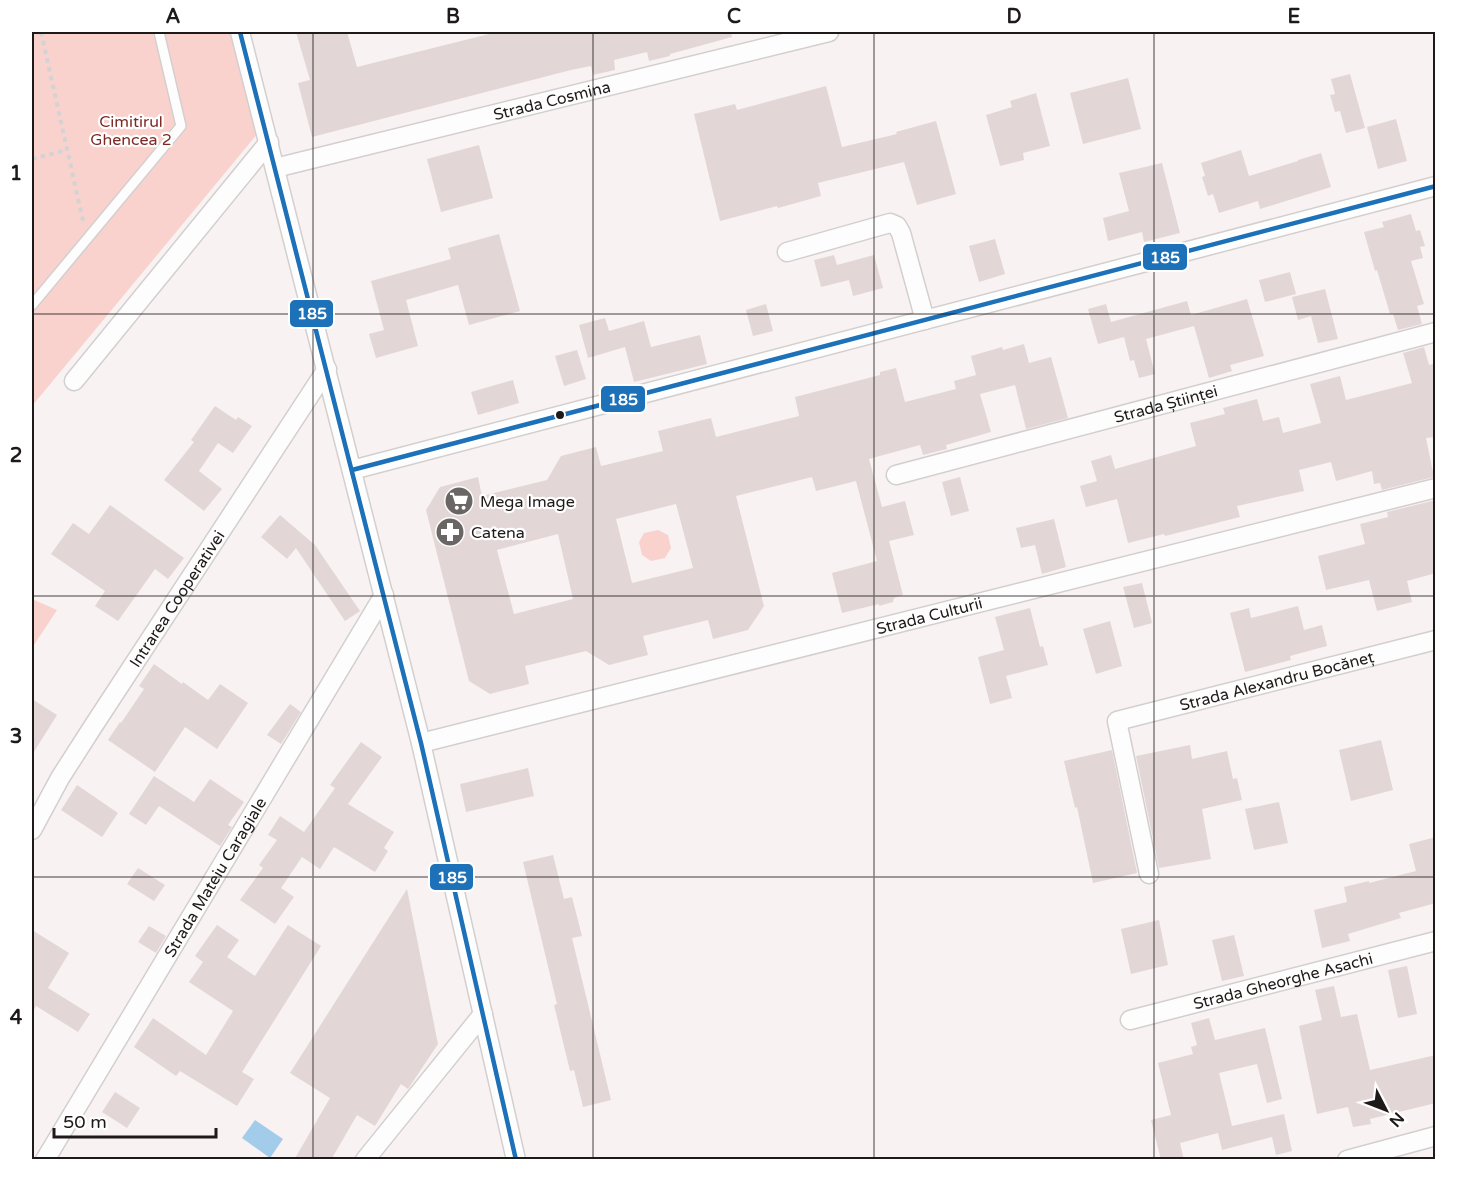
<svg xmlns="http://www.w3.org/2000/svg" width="1467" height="1191" viewBox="0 0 1467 1191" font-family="'Varela Round',sans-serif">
  <rect width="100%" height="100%" fill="#f8f2f2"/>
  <!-- green -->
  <path fill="#f9d2ce" d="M32,32H232L259,132L32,406Z
    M658,530L668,535L671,548L665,558L651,561L642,555L639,542L644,533Z
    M32,599L57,610L32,648Z"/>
  <!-- water -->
  <path fill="#a3ccea" d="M255,1120L283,1139L270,1158L242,1138Z"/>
  <!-- building -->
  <path fill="#e2d7d6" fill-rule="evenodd" d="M296,32H347L357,67L497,32H731L732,37L670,54V56L649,61L647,52L614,60L615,70L593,75L591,66L571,70L312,137L298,83L310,80Z
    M1350,74L1365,128L1346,133L1340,111L1335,112L1330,95L1335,94L1331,79Z
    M1128,78L1141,129L1083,144L1070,93Z
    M826,86L842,147L897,134L896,132L936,121L956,194L917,205L904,162L818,183L821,196L778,208L777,206L720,221L694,114L735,104L737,110Z
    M1036,93L1050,146L1023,153L1024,160L1000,166L986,115L1012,107L1010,101Z
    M1396,119L1407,161L1378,169L1367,127Z
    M479,145L493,198L441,212L427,159Z
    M1241,150L1249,176L1298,161V160L1321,153L1331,187L1260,209L1258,201L1219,213L1213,194L1208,196L1202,177L1205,176L1201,163Z
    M1162,163L1180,233L1144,242L1142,232L1108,241L1103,218L1129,211L1119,173Z
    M1411,214L1416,231L1420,230L1425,246L1420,247L1423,258L1411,261L1424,304L1417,306L1422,324L1398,330L1393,314H1390L1377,270L1375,271L1364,232L1384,227L1382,222Z
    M499,234L520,311L469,325L458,285L406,300L418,346L376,358L369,334L384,330L371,281L451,259L448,248Z
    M995,239L1005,274L979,282L969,246Z
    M834,255L837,265L874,255L883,288L853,296L849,280L821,287L814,260Z
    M1290,272L1296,294L1265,302L1259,280Z
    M1325,289L1338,339L1318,343L1311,316L1298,320L1292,297Z
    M1247,299L1264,356L1230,365L1232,371L1209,378L1194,326L1146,339L1155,374L1139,378L1134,360L1130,361L1124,337L1098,344L1088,309L1106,304L1111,322L1187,301L1191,315Z
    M766,304L773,331L753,336L746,310Z
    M605,318L609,331L644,321L651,347L700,335L707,364L634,382L625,347L588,358L579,325Z
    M1024,344L1029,363L1051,357L1068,418L1026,429L1015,385L980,394L991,432L946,445L947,449L923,455L920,445L869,459L882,507L905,501L914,535L889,541L903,595L894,598L893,602L879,606V604L842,613L832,573L877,561L856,481L816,491L812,477L736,496L764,606L748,630L713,639L708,620L643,636L648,655L609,665L586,651L525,666L529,684L490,694L469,681L426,510L440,487L478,477L482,496L547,480L561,456L596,447L601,466L663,451L658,431L711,418L716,437L799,416L795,397L880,375V372L896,368L905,402L956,389L954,381L976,375L971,356L1002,347L1003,350ZM676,504L693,568L632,583L616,519ZM558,534L573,599L514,614L497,550Z
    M1424,347L1429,365L1436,363V437L1426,438L1434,477L1382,490L1380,483L1374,484L1372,471L1336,481L1331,462L1299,470L1304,491L1237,506L1240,517L1165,536L1164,534L1128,543L1117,499L1086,507L1080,486L1097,481L1091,461L1111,455L1115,469L1196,446L1190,423L1225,414L1223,408L1257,399L1263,421L1279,417L1283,433L1321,423L1310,384L1340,376L1346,400L1412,383L1403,353Z
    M577,350L586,379L564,386L555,356Z
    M513,380L519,403L478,415L471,392Z
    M215,406L236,420L238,417L252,426L233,453L218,443L199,471L222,489L204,511L164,480L194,442L191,440Z
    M960,477L969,511L951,516L942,482Z
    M1436,500V573L1407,581L1412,602L1377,611L1369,580L1326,590L1318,556L1365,544L1360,524L1388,517L1387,512Z
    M110,505L184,558L168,579L155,569L118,621L95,606L105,591L51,554L73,523L89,534Z
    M280,515L315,545L360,611L345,621L296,548L287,559L261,537Z
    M1054,519L1066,567L1042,574L1035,545L1021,548L1016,528Z
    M1142,583L1152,623L1134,628L1123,587Z
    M1298,606L1304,630L1322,625L1327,646L1290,656L1291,660L1245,672L1230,613L1249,608L1251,618Z
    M1030,608L1040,647L1043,646L1048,665L1006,676L1012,698L990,704L978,657L1004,650L995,617Z
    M1110,621L1122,666L1096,674L1083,629Z
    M154,664L182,684L183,682L208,700L220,684L248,703L217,749L185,727L155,772L108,740L120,722L121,723L144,689L139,686Z
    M32,699L57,715L32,755Z
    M290,704L301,712L281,744L267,735Z
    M1381,740L1393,790L1351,801L1339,750Z
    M361,742L382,757L348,804L394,832L384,848L388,851L375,872L334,847L320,869L302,857L281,888L294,897L275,924L240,900L263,868L259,865L277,840L268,835L280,816L304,832L335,788L330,785Z
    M1190,745L1192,759L1227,751L1233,779L1237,778L1242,800L1202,809L1211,859L1159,868L1136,756Z
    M1112,750L1137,873L1093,883L1077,807L1075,808L1064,761Z
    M528,768L534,796L466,812L460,784Z
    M154,776L194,802L210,779L244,802L228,825L232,827L220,846L159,806L146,825L129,814Z
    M77,785L118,813L102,837L61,810Z
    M1279,802L1288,843L1254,850L1245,809Z
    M1436,837V903L1399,913L1401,918L1348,934L1350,941L1322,948L1314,910L1347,902L1344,887L1369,881V883L1416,871L1409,844Z
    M553,855L564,899L572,897L582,936L572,938L611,1100L583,1107L574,1070L570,1071L554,1005L557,1004L523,862Z
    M138,868L165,885L154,901L127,884Z
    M407,889L438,1044L408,1089L401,1084L375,1126L357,1115L331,1160H294L330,1098L290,1073Z
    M1159,920L1168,965L1131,974L1121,929Z
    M217,925L239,940L227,957L255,976L288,925L321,946L242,1072L254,1079L237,1106L180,1071L176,1076L134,1047L153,1018L206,1055L233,1011L189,982L203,962L195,956Z
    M149,926L166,936L156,953L138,942Z
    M32,930L69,953L48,988L90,1014L78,1032L36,1006L32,1014Z
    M1234,935L1244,976L1222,981L1212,940Z
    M1407,966L1417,1014L1398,1018L1388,970Z
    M1334,986L1341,1017L1357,1014L1370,1070L1436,1055V1103L1370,1119L1371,1124L1353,1127L1348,1107L1317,1114L1299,1026L1322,1020L1315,990Z
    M1209,1018L1215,1040L1265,1028L1282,1099L1267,1103L1257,1064L1219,1073L1232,1126L1284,1114L1292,1151L1276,1155L1272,1137L1222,1150L1218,1133L1180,1143L1184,1160H1161L1151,1120L1171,1115L1158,1063L1193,1054L1191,1047L1197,1045L1191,1023Z
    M115,1092L140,1108L127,1128L102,1112Z"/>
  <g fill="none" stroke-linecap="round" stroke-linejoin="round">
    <!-- lane casing -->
    <g stroke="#d4cfcf" stroke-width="12">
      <path id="lane" d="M32,305L181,126L159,32"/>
    </g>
    <!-- street casing -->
    <g stroke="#d4cfcf" stroke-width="21">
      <g id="street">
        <path d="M240,32L421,743L516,1160"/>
        <path id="s1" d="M275,168L829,32"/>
        <path d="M787,252L890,223L897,226L901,233L925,320"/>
        <path d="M74,381L269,142"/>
        <path d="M352,470L1436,186"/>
        <path id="s2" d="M896,475L1436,332"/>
        <path id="s3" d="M421,743L1436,488"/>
        <path id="s4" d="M32,830L60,778L92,728L327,369"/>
        <path id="s5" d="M1149,874L1117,721L1436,640"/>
        <path id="s6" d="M1130,1020L1436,941"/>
        <path id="s7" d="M45,1160L384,595"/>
        <path d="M365,1160L483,1014"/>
        <path d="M1347,1160L1436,1136"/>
      </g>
    </g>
    <!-- path -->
    <path stroke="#d4d3d3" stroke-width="4" stroke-dasharray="4.5 4.5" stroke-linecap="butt" d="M41,32L83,221
      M32,159L67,150"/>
    <!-- lane -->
    <use href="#lane" stroke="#fefdfd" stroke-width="9"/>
    <!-- street -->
    <use href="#street" stroke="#fefdfd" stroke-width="18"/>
    <!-- bus-1 casing -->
    <g stroke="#fff" stroke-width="9">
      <path id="bus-1" d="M240,32L421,743L516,1160
        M352,470L1436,186"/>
    </g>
    <!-- bus-1 -->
    <use href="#bus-1" stroke="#1d71b8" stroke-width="4.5"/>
  </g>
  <!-- grid -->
  <path fill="none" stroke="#1e1a19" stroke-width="1.5" stroke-opacity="0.55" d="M313,32V1160M593,32V1160M874,32V1160M1154,32V1160M32,314H1436M32,596H1436M32,877H1436"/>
  <!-- icons -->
  <defs>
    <g id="supermarket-disc" transform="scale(1.5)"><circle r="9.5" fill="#6a6665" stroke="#fff"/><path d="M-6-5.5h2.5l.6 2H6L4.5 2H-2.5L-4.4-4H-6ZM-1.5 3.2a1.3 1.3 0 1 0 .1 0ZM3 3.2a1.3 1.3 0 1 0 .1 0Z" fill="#fff"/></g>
    <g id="pharmacy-disc" transform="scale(1.5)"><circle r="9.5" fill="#6a6665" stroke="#fff"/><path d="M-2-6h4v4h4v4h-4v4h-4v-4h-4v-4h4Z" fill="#fff"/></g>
  </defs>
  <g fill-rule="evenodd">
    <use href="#supermarket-disc" x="459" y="501"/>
    <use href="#pharmacy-disc" x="450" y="532"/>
  </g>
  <!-- markers -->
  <circle fill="#1e1a19" stroke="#fff" stroke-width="2" cx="560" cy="415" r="5"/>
  <g text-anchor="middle" stroke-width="4.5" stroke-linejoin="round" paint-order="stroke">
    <!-- street labels -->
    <g font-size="16" fill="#1e1a19" stroke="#fff">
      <text dy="6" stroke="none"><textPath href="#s1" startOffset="285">Strada Cosmina</textPath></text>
      <text dy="6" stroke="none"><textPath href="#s2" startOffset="279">Strada Științei</textPath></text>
      <text dy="6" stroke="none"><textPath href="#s4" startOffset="273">Intrarea Cooperativei</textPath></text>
      <text dy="6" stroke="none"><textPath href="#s3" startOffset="524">Strada Culturii</textPath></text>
      <text dy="6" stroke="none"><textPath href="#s5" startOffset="321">Strada Alexandru Bocăneț</textPath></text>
      <text dy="6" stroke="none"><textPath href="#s7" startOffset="330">Strada Mateiu Caragiale</textPath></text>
      <text dy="6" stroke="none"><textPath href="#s6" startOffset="158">Strada Gheorghe Asachi</textPath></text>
    </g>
    <!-- park labels -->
    <g font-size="16" fill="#7d2923" stroke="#fff">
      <text x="131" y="127">Cimitirul<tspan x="131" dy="18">Ghencea 2</tspan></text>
    </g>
    <!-- poi labels -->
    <g font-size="16" fill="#1e1a19" stroke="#fff" text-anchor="start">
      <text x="480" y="507">Mega Image</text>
      <text x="471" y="538">Catena</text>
    </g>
  </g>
  <g stroke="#fff" stroke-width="2">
    <rect x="1142" y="243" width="46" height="28" rx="6" fill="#1d71b8"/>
    <rect x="289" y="299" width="45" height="29" rx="6" fill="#1d71b8"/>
    <rect x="600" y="385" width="46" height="28" rx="6" fill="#1d71b8"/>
    <rect x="429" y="863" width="45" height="28" rx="6" fill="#1d71b8"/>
  </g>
  <g font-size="16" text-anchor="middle" font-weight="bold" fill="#fff">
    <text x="1165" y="263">185</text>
    <text x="312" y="319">185</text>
    <text x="623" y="405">185</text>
    <text x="452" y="883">185</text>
  </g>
  <!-- border -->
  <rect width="1467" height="1191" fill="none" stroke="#ffffff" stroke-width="66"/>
  <!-- north arrow -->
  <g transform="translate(1386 1110) rotate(132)" stroke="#ffffff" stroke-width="4.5" paint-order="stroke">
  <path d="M0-4.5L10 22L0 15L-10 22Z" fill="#1e1a19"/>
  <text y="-9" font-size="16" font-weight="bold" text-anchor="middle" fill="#1e1a19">N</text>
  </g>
  <!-- scale -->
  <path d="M54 1128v9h162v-9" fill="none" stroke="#1e1a19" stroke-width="3"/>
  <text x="63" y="1128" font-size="18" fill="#1e1a19" stroke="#ffffff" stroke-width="4.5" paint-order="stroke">50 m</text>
  <rect x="33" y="33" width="1401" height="1125" fill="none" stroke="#1e1a19" stroke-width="2"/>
  <g font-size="20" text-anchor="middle" font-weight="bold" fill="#1e1a19">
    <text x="173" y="23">A</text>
    <text x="453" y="23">B</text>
    <text x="734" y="23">C</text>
    <text x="1014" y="23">D</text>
    <text x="1294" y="23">E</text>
    <text x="16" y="180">1</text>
    <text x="16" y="462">2</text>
    <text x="16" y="743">3</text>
    <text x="16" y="1024">4</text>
  </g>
</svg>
